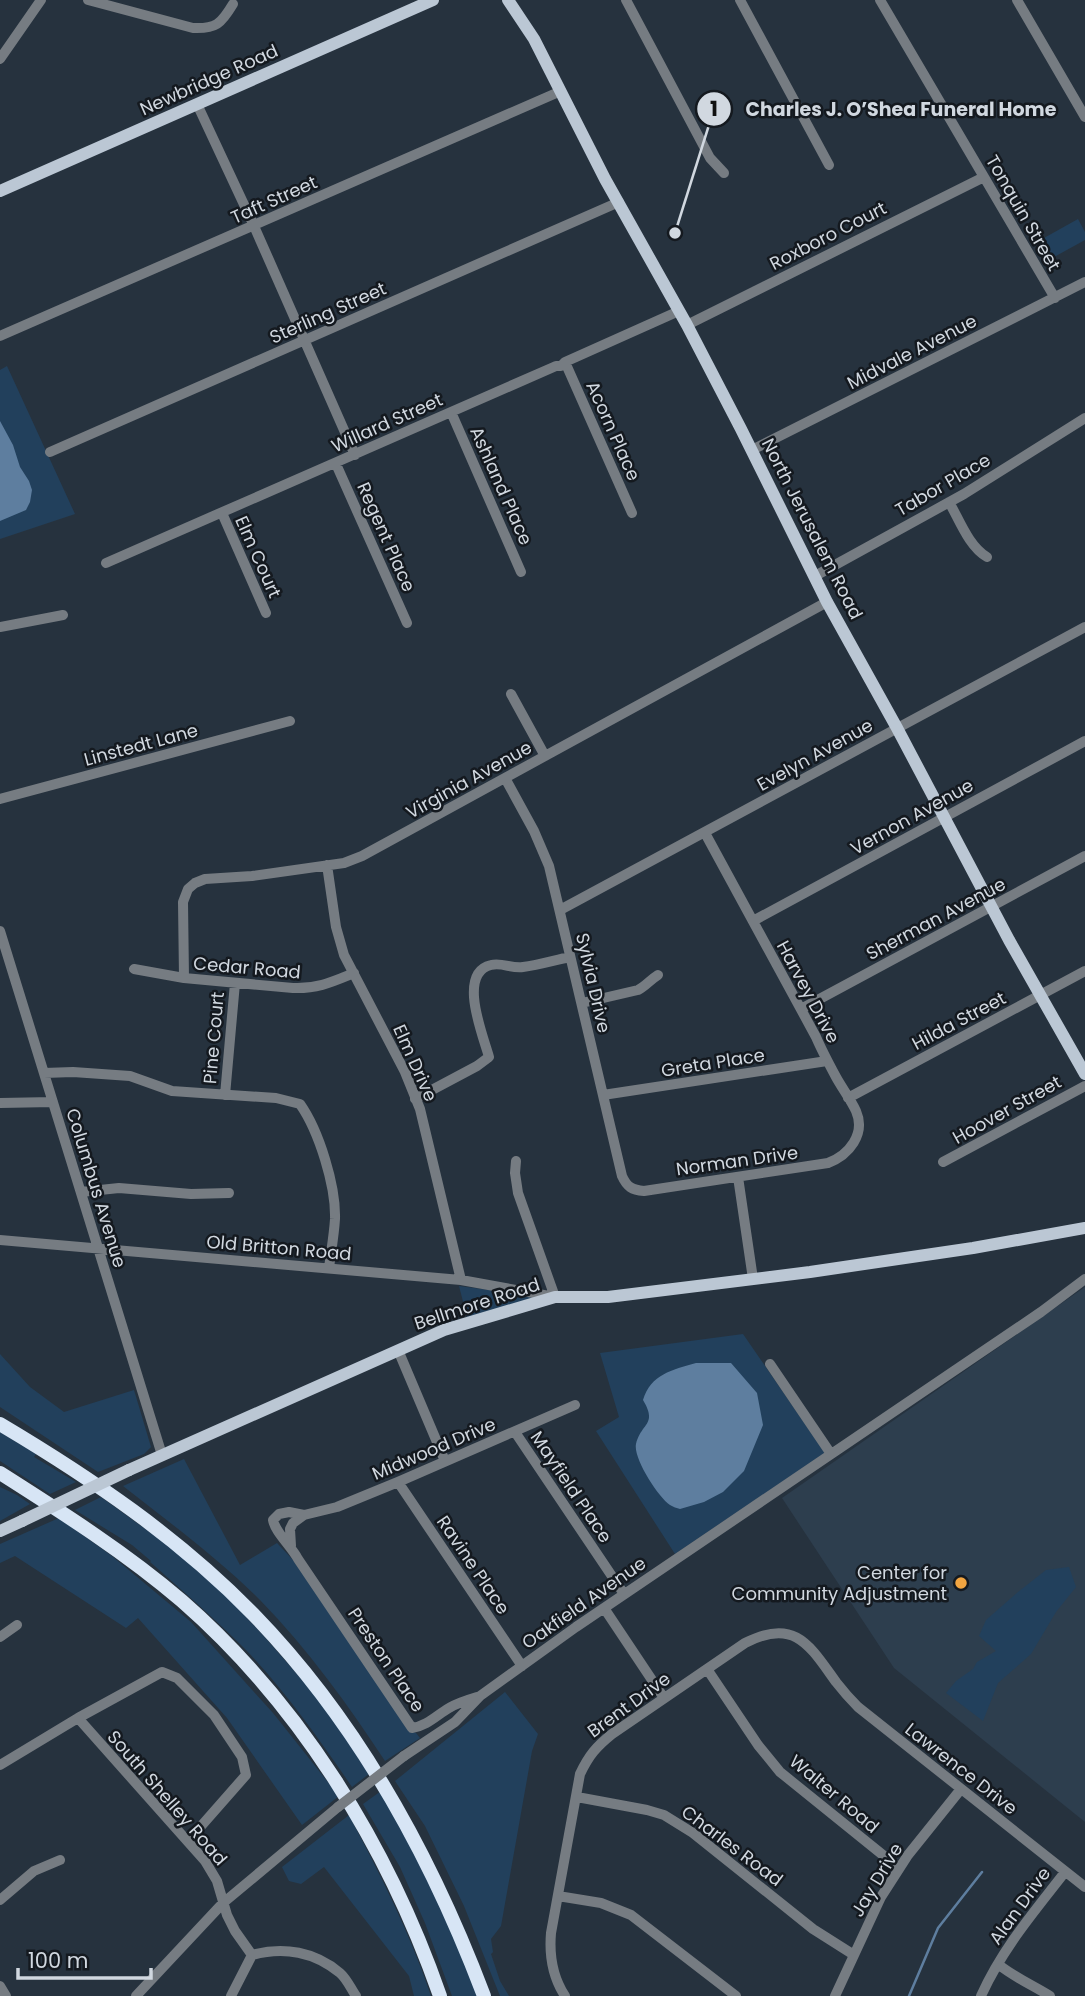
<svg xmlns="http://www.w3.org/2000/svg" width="1085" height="1996" viewBox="0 0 1085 1996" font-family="Poppins,sans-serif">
  <rect width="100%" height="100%" fill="#26323e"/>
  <!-- built -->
  <path fill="#2d3e4e" d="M1085,1287V1822L894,1668L782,1498Z"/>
  <!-- green -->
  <path fill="#22405c" d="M1078,219L1085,232V240L1045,262L1035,243Z
    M7,366L75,514L0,539V370Z
    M459,1286L541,1297L467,1317Z
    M743,1334L825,1453L675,1554L596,1431L619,1417L600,1353Z
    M0,1354L30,1387L64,1412L134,1390L151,1447L144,1454L98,1472L0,1407Z
    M0,1432L36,1454L34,1457L76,1482L50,1494L0,1461Z
    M184,1459L240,1565L277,1543L293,1560L409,1730L416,1733L420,1738L385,1761C348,1705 308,1649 260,1600C218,1558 170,1523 123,1486Z
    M0,1487L17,1495L30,1504L0,1521Z
    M101,1497L169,1546L226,1596L263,1635L324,1705L369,1774L352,1787C319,1739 286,1692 246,1650C215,1619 183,1591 150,1562L151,1561L132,1545L75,1510Z
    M59,1518L112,1556L191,1622L273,1713L339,1796L302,1825L227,1718L138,1618L126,1628L15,1556L0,1563V1544Z
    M1069,1567L1076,1587L1056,1612L1031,1654L998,1683L983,1721L946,1693L956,1681L973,1669L977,1662L996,1651L979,1636L986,1620L1018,1592L1046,1570Z
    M505,1692L538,1734L532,1751L501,1926L491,1939L493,1952L491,1954L500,1981L509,1996H500L464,1906L425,1826L395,1781Z
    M381,1791L434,1887L479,1996H452L425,1923L400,1867L363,1804Z
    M349,1815C380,1874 410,1933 431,1996H414L409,1976L324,1867L301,1884L289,1881L282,1867Z"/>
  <!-- water -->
  <path fill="#5e7e9f" d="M0,421L13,445L20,467L29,481L32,490L30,502L26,510L0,521Z
    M696,1363H731L757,1393L763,1425L744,1471L723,1492L704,1502L680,1509C677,1508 673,1507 670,1505C658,1497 633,1458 636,1444C641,1423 658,1425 643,1400C651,1374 672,1370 696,1363Z"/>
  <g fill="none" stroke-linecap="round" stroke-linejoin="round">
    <!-- stream -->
    <path stroke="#5e7e9f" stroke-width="2.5" d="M909,1996L938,1928L982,1872"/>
    <!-- minor -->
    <path stroke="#767c82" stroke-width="10" d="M88,0L193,28C216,29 221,24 233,4
      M626,0L710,158L724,173
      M740,0L829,165
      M880,0L1055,298
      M1017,0L1085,117
      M0,59L41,0
      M197,104L254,226L355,455
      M687,325L984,177
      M0,336L561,91
      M565,362L632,513
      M451,412L521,572
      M752,450L1085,282
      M50,452L619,202
      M336,464L407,623
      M949,502C959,519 969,547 987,557
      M222,513L266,613
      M106,563L556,366H561L565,362L679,311
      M815,576L964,494L1085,418
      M0,627L63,615
      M511,694L545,756
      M505,778L534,831L549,866L622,1176C627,1187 632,1190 644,1191L828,1163C849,1155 866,1134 856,1111C851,1100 842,1088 836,1077C829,1064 822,1051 816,1037L705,833
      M0,799L290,721
      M327,865L336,927L344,955L405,1072L420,1109L461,1280
      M560,910L1085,627
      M753,921L1085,741
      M0,931L162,1455
      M134,969L184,978L293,988C317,989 332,982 354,973
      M184,978L183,902L188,889L195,883L205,879L252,876L344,863L362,856L827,602
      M582,1003L638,990C646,986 650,980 658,975
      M801,1009L1085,856
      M44,1073L73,1072L130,1076L172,1091L276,1098L300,1104C319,1131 336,1186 335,1219C334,1235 331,1252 329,1268
      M225,1095L235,983
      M603,1095L827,1061
      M848,1098L1085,971
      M415,1099L477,1066L489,1057C483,1035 457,973 491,965C502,962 512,969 523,967C539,965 555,960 570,957
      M0,1103L53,1102
      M943,1162L1085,1086
      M738,1177L753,1279
      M81,1192L119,1188L191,1194L229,1193
      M0,1240L461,1280L555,1297L518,1193L515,1173L516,1161
      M398,1350L445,1461
      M770,1364L831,1454
      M515,1432L624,1594
      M398,1482L522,1666
      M304,1515L289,1512L279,1514L273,1520C275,1532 291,1546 298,1559L412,1728C427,1726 437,1715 449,1708C457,1703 467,1700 477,1697
      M291,1546L290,1529L293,1523L304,1515L337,1507L398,1482L575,1405
      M604,1608L664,1698
      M0,1637L17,1625
      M707,1669L758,1745L780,1772L899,1868
      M78,1718L205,1861L217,1881L227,1915L235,1931L252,1955L231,1996
      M404,1756L455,1722L480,1696L576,1627L1041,1312L1085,1279
      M0,1765L78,1718L162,1672L177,1678L214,1715L242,1757L246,1775L188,1841
      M577,1797L647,1810L664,1815L693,1833L813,1929L854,1955
      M558,1896L601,1903L631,1915L736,1996
      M0,1900L34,1871L60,1860
      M252,1955C284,1946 315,1952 340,1973C347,1979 351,1989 356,1996
      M998,1964C1012,1976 1034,1986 1050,1996
      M0,1986L6,1996
      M136,1996L223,1903L338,1807
      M565,1996C552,1976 549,1956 551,1933L580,1774C589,1755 596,1747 612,1734L745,1643C795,1617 810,1646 836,1682C843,1691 850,1699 858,1707L1085,1887
      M835,1996L881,1897L908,1855L961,1789
      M981,1996C1002,1949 1034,1912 1065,1872"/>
    <!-- major -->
    <path stroke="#bbc7d4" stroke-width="12" d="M508,0L534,39L605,179L687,325L741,429L827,602L897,728L1009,940L1085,1074
      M0,191L433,0
      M129,1470L444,1330L555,1297H608L810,1272L973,1248L1085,1228
      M0,1531L22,1521"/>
    <!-- highway -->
    <path stroke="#d7e5f5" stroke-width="14" d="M0,1424C91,1478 179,1538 253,1614C358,1722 431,1856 484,1996
      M0,1473C63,1513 126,1553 182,1601C301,1705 388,1847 440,1996"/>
    <!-- minor-bridge -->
    <path stroke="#767c82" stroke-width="10" d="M338,1807L404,1756"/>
    <!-- major-bridge -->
    <path stroke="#bbc7d4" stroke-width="12" d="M22,1521L129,1470"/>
  </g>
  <!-- markers -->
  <circle fill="#f2a541" stroke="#14191f" stroke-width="2.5" cx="961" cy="1583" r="7"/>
  <g text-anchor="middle" stroke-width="5" stroke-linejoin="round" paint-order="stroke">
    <!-- street labels -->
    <g font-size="18" fill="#d1d8e0" stroke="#14191f">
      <text transform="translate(209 80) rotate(-24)" y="6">Newbridge Road</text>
      <text transform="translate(274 200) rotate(-24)" y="6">Taft Street</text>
      <text transform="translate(1023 213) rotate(60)" y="6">Tonquin Street</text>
      <text transform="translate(828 236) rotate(-27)" y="6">Roxboro Court</text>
      <text transform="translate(328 313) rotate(-24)" y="6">Sterling Street</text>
      <text transform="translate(912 352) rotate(-27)" y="6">Midvale Avenue</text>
      <text transform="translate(387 423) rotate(-24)" y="6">Willard Street</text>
      <text transform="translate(613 431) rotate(66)" y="6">Acorn Place</text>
      <text transform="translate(943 485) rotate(-30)" y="6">Tabor Place</text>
      <text transform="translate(501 486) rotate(66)" y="6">Ashland Place</text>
      <text transform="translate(812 529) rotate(63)" y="6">North Jerusalem Road</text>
      <text transform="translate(386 537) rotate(66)" y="6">Regent Place</text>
      <text transform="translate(258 557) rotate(66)" y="6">Elm Court</text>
      <text transform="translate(141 745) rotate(-15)" y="6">Linstedt Lane</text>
      <text transform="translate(815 755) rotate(-29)" y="6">Evelyn Avenue</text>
      <text transform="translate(469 780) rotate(-29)" y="6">Virginia Avenue</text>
      <text transform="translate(912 817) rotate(-29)" y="6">Vernon Avenue</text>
      <text transform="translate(936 919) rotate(-28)" y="6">Sherman Avenue</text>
      <text transform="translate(247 968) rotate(5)" y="6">Cedar Road</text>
      <text transform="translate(593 983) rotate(77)" y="6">Sylvia Drive</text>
      <text transform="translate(808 992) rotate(62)" y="6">Harvey Drive</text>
      <text transform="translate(959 1021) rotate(-28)" y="6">Hilda Street</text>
      <text transform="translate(214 1038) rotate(-85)" y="6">Pine Court</text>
      <text transform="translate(415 1063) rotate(66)" y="6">Elm Drive</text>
      <text transform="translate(713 1063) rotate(-9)" y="6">Greta Place</text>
      <text transform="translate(1007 1110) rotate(-29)" y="6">Hoover Street</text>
      <text transform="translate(737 1161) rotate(-8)" y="6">Norman Drive</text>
      <text transform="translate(96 1188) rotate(73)" y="6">Columbus Avenue</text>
      <text transform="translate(279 1248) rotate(5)" y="6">Old Britton Road</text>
      <text transform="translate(477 1304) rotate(-18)" y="6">Bellmore Road</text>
      <text transform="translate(434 1449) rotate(-23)" y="6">Midwood Drive</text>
      <text transform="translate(571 1487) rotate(56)" y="6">Mayfield Place</text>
      <text transform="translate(473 1565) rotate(56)" y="6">Ravine Place</text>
      <text transform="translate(584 1603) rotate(-35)" y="6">Oakfield Avenue</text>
      <text transform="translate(386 1660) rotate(56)" y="6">Preston Place</text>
      <text transform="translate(629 1705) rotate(-36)" y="6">Brent Drive</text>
      <text transform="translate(961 1769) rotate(38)" y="6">Lawrence Drive</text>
      <text transform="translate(834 1794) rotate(40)" y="6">Walter Road</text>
      <text transform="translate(167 1798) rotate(49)" y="6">South Shelley Road</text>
      <text transform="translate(732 1846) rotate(37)" y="6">Charles Road</text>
      <text transform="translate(877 1880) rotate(-59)" y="6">Jay Drive</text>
      <text transform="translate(1020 1906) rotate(-54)" y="6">Alan Drive</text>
    </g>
    <!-- poi labels -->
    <g font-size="18" fill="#d1d8e0" stroke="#14191f" text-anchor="end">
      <text x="947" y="1579">Center for<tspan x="947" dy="21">Community Adjustment</tspan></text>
    </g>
  </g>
  <!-- callouts -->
  <path fill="none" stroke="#d1d8e0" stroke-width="2.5" d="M675 233L714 109"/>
  <g fill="#d1d8e0" stroke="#14191f" stroke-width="2.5">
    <circle cx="675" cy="233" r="7"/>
    <circle cx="714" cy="109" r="18"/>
  </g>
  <g font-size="21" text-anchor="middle" font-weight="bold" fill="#111">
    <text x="714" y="116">1</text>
  </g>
  <g font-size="19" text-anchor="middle" font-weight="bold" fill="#d1d8e0" stroke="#14191f" stroke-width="5" stroke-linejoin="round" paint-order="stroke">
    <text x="901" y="116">Charles J. O’Shea Funeral Home</text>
  </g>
  <!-- scale -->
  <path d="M18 1968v10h133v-10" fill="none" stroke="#d1d8e0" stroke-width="3.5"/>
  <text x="28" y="1968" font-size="21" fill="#d1d8e0" stroke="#14191f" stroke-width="5" paint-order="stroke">100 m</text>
</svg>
